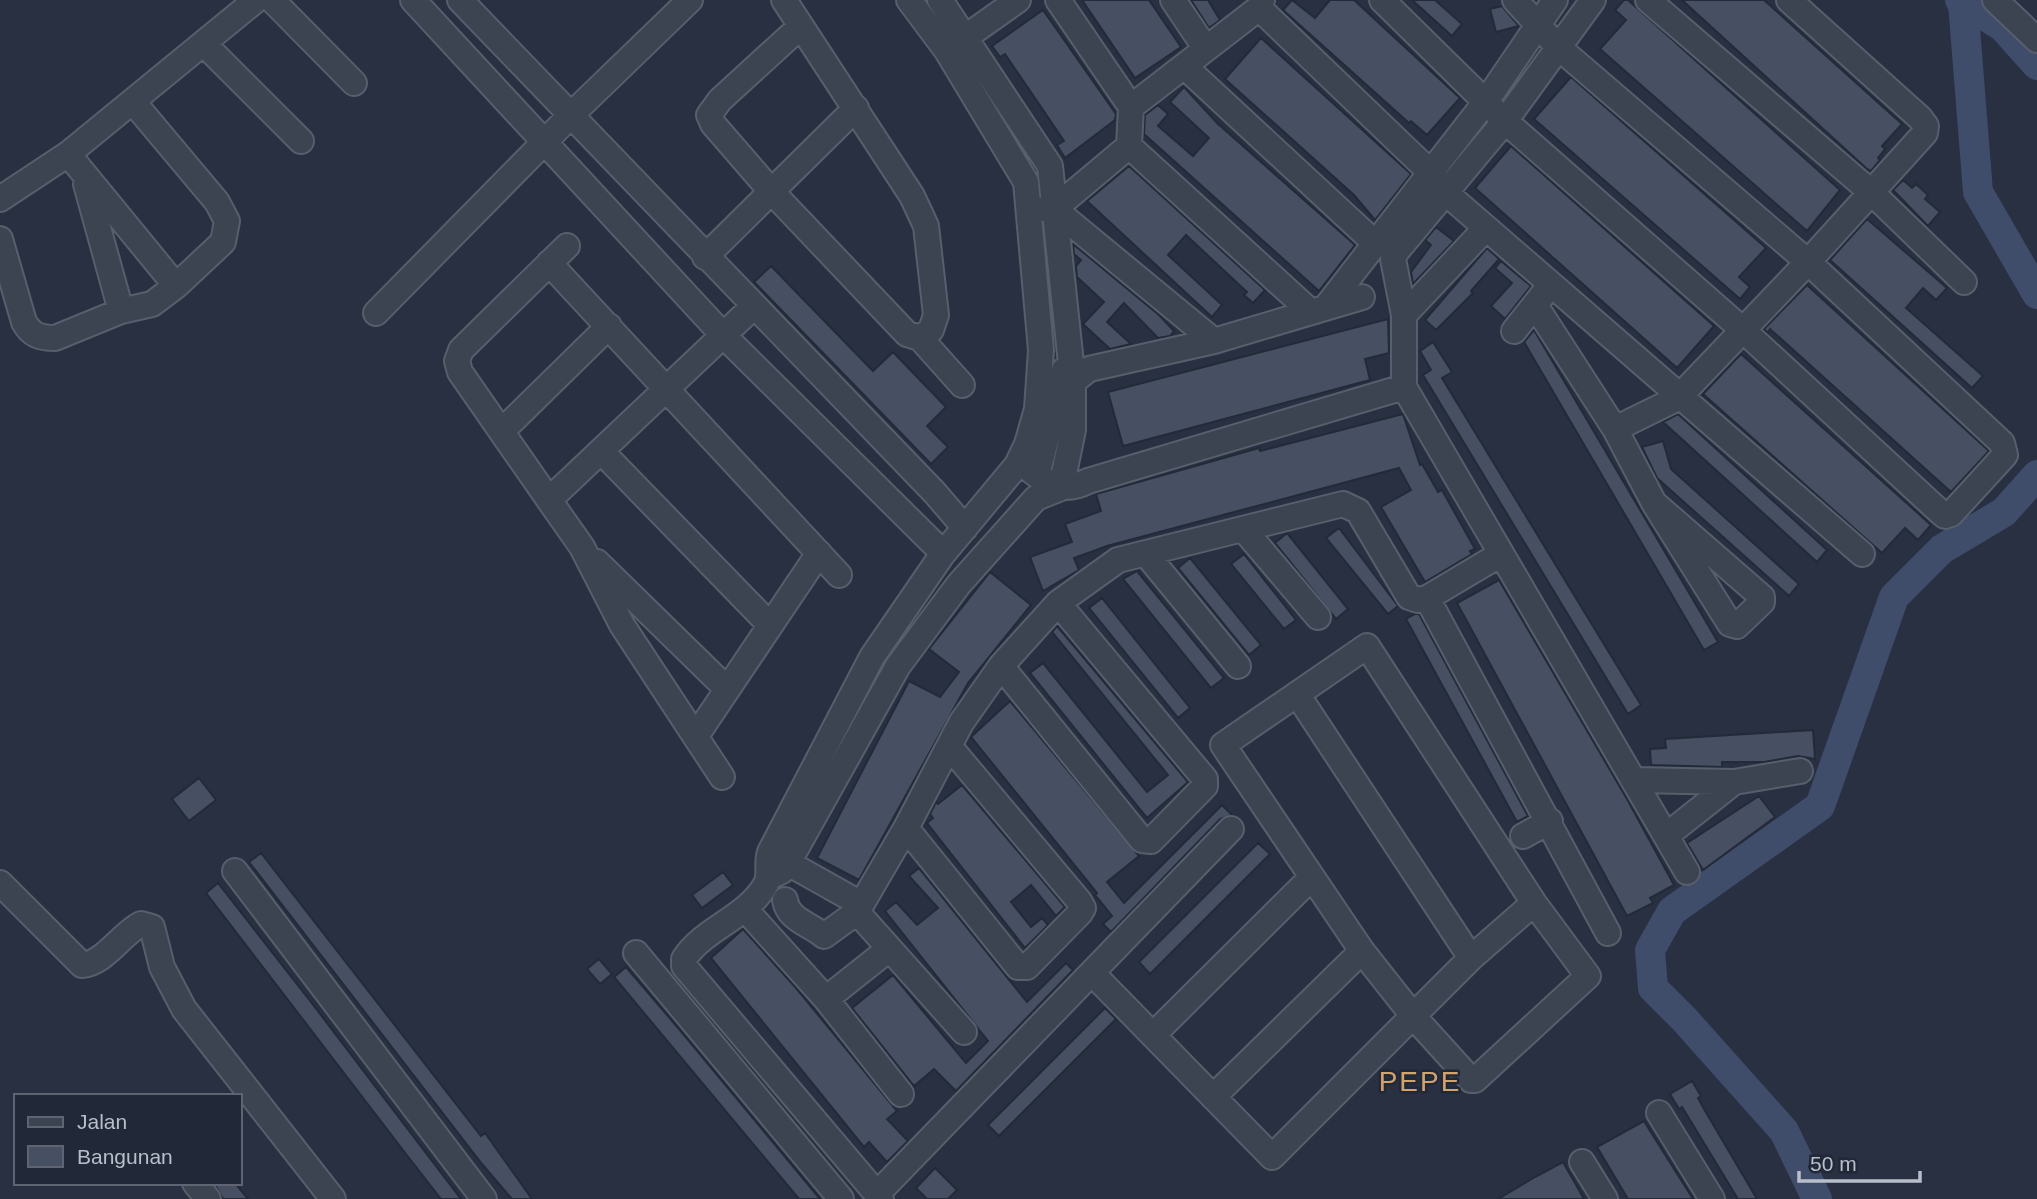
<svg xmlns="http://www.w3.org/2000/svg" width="2037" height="1199" viewBox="0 0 2037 1199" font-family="Helvetica,sans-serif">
  <rect width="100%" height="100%" fill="#283041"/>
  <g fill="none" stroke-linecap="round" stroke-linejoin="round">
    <!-- river -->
    <path stroke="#3f4c6a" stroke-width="30" d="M1960,0L2003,27L2037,65
      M1963,3L1978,192L2037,294
      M1817,1199L1784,1131L1684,1019L1653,988L1650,950L1672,911L1820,806L1894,597L1942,549L2004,512L2037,475"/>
  </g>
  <!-- building -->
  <path fill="#475063" stroke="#232a39" stroke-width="2" d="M1082,0H1149L1181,47L1135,78Z
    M1191,0H1208L1220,20L1209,28Z
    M1292,0L1315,18L1330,0H1354L1460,98L1427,135L1411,121L1409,123L1283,10Z
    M1412,0H1435L1462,24L1452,36Z
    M1624,0H1628L1840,190L1807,231L1600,49L1626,20L1615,10Z
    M1682,0H1764L1902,124L1882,146L1885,149L1878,158L1880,160L1871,171L1867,169Z
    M1502,6L1519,26L1496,32L1490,9Z
    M1043,10L1116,114L1115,120L1065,158L1057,145L1064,141L1005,54L1000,57L992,46Z
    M1261,38L1411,174L1375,220L1354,195L1225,79Z
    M1571,77L1766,248L1739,277L1750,287L1740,299L1534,119Z
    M1184,87L1217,123L1355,245L1319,291L1144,134L1145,115L1158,105L1168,114L1158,126L1193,156L1209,138L1170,102Z
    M1511,146L1714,326L1677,368L1475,188Z
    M1129,166L1265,290L1253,303L1244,295L1247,292L1186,235L1168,255L1222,305L1212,317L1087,201Z
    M1903,180L1912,188L1916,184L1928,195L1925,199L1940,212L1928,226L1893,190Z
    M1867,219L1947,288L1936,300L1923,288L1906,308L1983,376L1972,388L1830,260Z
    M1436,227L1454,241L1413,284L1411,272L1431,245L1425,240Z
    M1073,244L1159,315L1174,331L1170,336L1158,338L1124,303L1107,322L1131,344L1110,349L1083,324L1104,302L1077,277L1076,266L1081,260L1074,254Z
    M1487,248L1499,259L1471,291L1473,293L1436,330L1425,320Z
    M1501,261L1531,286L1505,319L1491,306L1512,283L1495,268Z
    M771,266L873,371L893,352L946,407L927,426L948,447L931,464L754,282Z
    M1807,285L1989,451L1951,492L1770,329L1768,333L1764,329Z
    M1388,319L1389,353L1365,359L1370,380L1123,446L1108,392Z
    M1534,330L1718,642L1704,650L1524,342Z
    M1433,342L1452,372L1442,378L1641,705L1628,714L1423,375L1431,370L1420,351Z
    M1741,354L1931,525L1918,540L1905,528L1882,553L1703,394Z
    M1403,414L1420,465L1422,464L1438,492L1442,490L1475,549L1470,551L1472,554L1425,582L1381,507L1411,490L1399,468L1107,546L1074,558L1079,570L1043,591L1030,557L1072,542L1065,524L1101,511L1096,494L1259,448L1260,451Z
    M1678,414L1827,550L1817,562L1663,422Z
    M1663,441L1671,469L1799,584L1789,596L1657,478L1642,447Z
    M1339,528L1398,606L1388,614L1326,538Z
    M1287,533L1348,609L1336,619L1275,543Z
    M1244,554L1296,620L1284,629L1231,564Z
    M1190,558L1261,645L1249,655L1178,568Z
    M1137,571L1224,678L1211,688L1123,579Z
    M990,572L1031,605L968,683L859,880L817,858L909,681L940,697L959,672L929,649Z
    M1499,580L1627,799L1674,885L1650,898L1653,903L1627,916L1457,603Z
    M1102,598L1190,708L1178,718L1089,608Z
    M1415,614H1419L1528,816L1517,822L1406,619Z
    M1057,626L1188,782L1147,818L1030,673L1043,663L1147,792L1168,775L1052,632Z
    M1010,701L1139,856L1107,882L1124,903L1222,805L1232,815L1220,819L1111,932L1103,924L1112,916L1095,895L1097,893L971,737Z
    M1813,730L1815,759L1798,756L1764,762H1722V767L1651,765L1650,749L1666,748L1665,739Z
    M199,778L216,800L189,821L172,799Z
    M962,785L1065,907L1056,916L1031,885L1011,902L1031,927L1042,918L1048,925L1025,948L927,823L933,818L930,814L936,802L938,804Z
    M1759,796L1775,817L1703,870L1687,843Z
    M1258,843L1270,854L1150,974L1139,962Z
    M261,853L481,1136L485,1133L532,1199H512L482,1164L249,862Z
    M919,868L1027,1002L1066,963L1073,970L956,1091L934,1069L914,1086L852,1008L893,975L966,1063L988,1041L885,911L896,902L917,925L938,908L909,876Z
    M723,872L733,885L702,908L692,895Z
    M218,883L314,1006L461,1199H441L406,1154L206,893Z
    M743,929L796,988L897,1111L887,1119L908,1141L887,1162L869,1142L864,1147L711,958Z
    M599,959L612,974L600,984L587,969Z
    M626,967L679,1029L820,1199H799L614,977Z
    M1105,1008L1116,1019L999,1136L988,1125Z
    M1692,1081L1701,1096L1698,1098L1704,1109L1757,1199H1738L1682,1107L1679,1109L1670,1094Z
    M1644,1121L1652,1134L1693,1199H1628L1597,1147Z
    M1563,1162L1584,1199H1498L1535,1177Z
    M935,1168L957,1190L948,1199H927L916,1188Z
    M214,1183H235L248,1199H223Z"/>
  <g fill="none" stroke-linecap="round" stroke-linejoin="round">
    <!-- minor casing -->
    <g stroke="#575e6c" stroke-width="28">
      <path id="minor" d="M272,0L354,83
        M413,0L723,335L943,553
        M460,0L935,493L965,528
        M784,0L912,196L926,226L936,315L931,330L920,338L907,334L771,191L713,124L709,115L720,100L801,26
        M940,0L1050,166L1073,382V430L1061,488
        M1058,0L1131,107
        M1173,0L1206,49
        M1382,0L1505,121L1744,331L1939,511L1945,516L1951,514L2005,455L2002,443L1808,262L1558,47L1515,0
        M1593,0L1505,121L1396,252L1393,259L1404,315V387L1687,872
        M1648,0L1872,193L1964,282
        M1995,0L2037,40
        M1259,8L1429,171L1446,193L1862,554
        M204,44L301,141
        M953,46L1018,0
        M1184,66L1376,244
        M1129,146L1311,312
        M68,154L176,286
        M86,184L121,311
        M0,199L68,154L256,0
        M1045,209H1054L1214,341
        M1054,209L1129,146L1131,107L1259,8L1262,0
        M0,239L24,322C31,335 40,338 55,338L121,311L152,304L176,286L223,242L227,221L217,202L134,103
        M567,246L461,350L457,361L460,372L549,500L753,307
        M705,257L856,108
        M549,263L839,575
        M1535,305L1615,429L1654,503L1730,624L1737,626L1762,602V597L1654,503
        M1326,307L1487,100L1555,0
        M376,313L572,114L690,0
        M1404,315L1486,228
        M1514,331L1544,293
        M920,338L962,385
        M1073,382L1089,369L1214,341L1362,297
        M1615,429L1678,398L1808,262L1925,133L1926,126L1920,118L1789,0
        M503,430L609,326
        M601,451L769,624
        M1019,461C1043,480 1059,496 1088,481L1404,387
        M1037,475L1064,370
        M549,500L582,547L622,625L722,777
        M1245,531L1318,617
        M1147,555L1238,666
        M597,562L727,689
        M1427,598L1608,933
        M1367,646L1534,903L1588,976L1475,1080H1471L1414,1017L1362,951L1223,745Z
        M1001,666L1142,840L1151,841L1205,786V779L1058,603
        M1297,694L1471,958
        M696,736L819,553
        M1636,780L1734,782L1800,771
        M906,828L1018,967H1027L1080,913L1083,908L1079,901L949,746
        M1667,835L1734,782
        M1523,836L1550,821
        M788,863L861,904
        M235,871L484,1199
        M769,877L782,871L788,863L898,666L959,584L1036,498L1061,488
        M0,883L82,965C105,963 121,934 141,924L152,927L162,967L184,1009L333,1199
        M785,900C788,920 810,924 824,936L857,912L906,828L961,723L1001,666L1058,603L1118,560L1343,504L1358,511L1409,597L1418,600L1427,598L1501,554
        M745,909L826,999L901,1094
        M857,912L964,1032
        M636,953L841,1199
        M1092,973L1272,1157L1471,958L1534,903
        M826,999L889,949
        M1153,1035L1312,877
        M1213,1097L1362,951
        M1659,1113L1712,1199
        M1582,1162L1605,1199
        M195,1183L208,1199
        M877,1194L1231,829
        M881,1199L684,966V959C704,928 747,918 766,884C771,874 766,863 770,852L872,657L942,555L1017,465L1027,444L1037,409L1041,350L1026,182L947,51L909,0"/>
    </g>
    <!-- minor -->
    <use href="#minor" stroke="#3c4351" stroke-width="24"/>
  </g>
  <g text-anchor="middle" stroke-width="5" stroke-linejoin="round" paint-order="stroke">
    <!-- quarter labels -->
    <g font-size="28" letter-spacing="2" fill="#d2a36d" stroke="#212837">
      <text x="1420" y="1091">PEPE</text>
    </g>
  </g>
  <!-- legend -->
  <rect x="14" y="1094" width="228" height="91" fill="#212837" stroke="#5e6472" stroke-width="2"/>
  <rect x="28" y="1117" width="35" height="10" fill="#3c4351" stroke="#5e6472" stroke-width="2"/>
  <text x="77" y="1129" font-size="21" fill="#b9becb">Jalan</text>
  <rect x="28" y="1146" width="35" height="21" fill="#475063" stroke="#5e6472" stroke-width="2"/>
  <text x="77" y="1164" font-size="21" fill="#b9becb">Bangunan</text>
  <!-- scale -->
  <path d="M1799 1171v10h121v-10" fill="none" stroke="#b9becb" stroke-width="3.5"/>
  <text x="1810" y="1171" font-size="21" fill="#b9becb" stroke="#212837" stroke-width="5" paint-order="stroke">50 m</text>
</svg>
